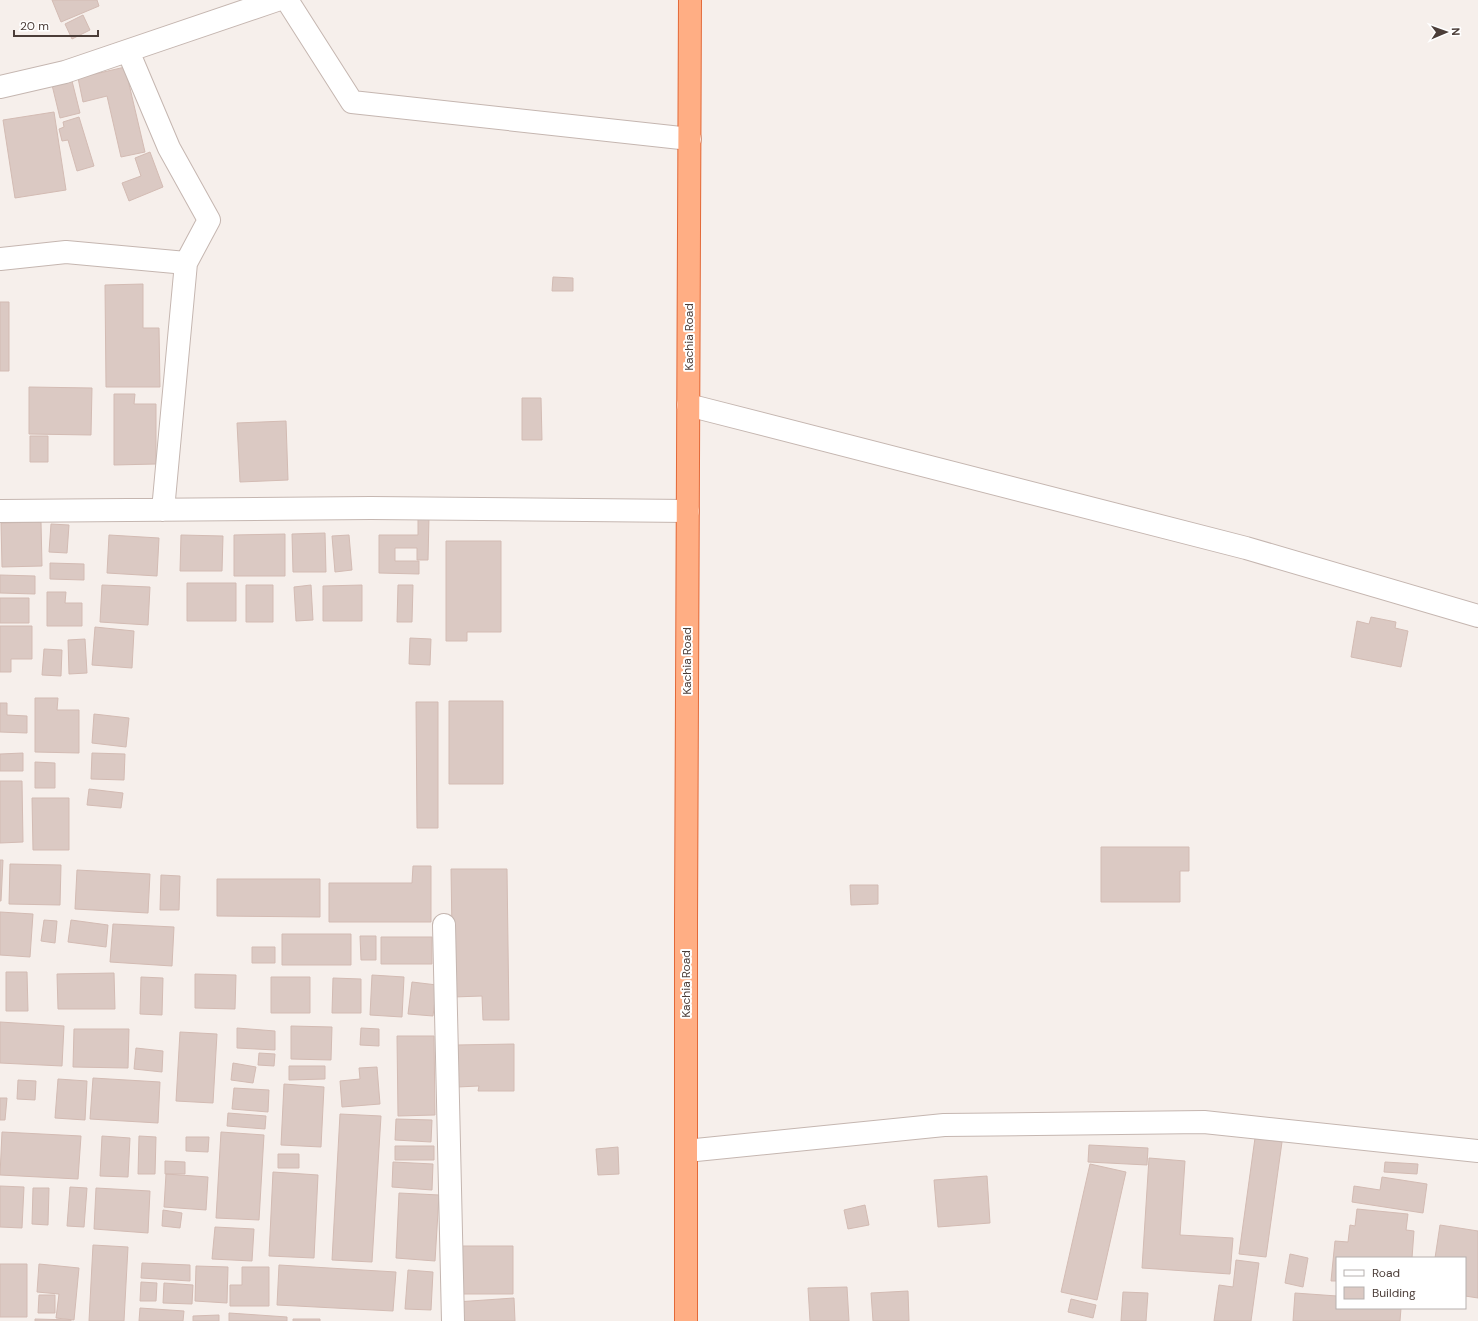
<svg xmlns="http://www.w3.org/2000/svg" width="1478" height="1321" viewBox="0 0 1478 1321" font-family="'DM Sans',sans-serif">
  <rect width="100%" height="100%" fill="#f6efeb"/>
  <!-- building -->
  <path fill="#dbc9c3" stroke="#d3bbb3" d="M52,0H97L99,6L61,22Z
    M83,15L90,30L72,39L65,24Z
    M125,67L145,152L121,157L107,96L83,102L78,78Z
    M72,81L80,113L60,118L52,85Z
    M54,112L66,190L15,198L3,120Z
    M79,117L94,166L77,171L68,140L62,141L59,129L64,127L63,122Z
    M150,152L163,187L129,201L122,183L141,176L135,158Z
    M553,277L573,278V291H552Z
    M143,284V328H159L160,387H106L105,285Z
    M0,302H9V371H0Z
    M29,387L92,388L91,435L29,434Z
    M114,394H135L134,404H156V464L114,465Z
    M522,398H541L542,440H522Z
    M286,421L288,480L240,482L237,423Z
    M30,436H48V462H30Z
    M418,517H429L428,560H417V548H395V561H419V574L379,573V535H418Z
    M41,522L42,566L2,567L1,523Z
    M51,524L69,525L67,553L49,552Z
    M325,533L326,572H293L292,534Z
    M285,534V576H234V535Z
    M109,535L159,538L157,576L107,573Z
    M181,535L223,536L222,571H180Z
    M349,535L352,570L335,572L332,536Z
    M446,541H501V632H467V641H446Z
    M50,563L84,564V580L50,579Z
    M0,575L35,576V594L0,593Z
    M187,583H236V621H187Z
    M102,585L150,587L148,625L100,622Z
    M246,585H273V622H246Z
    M311,585L313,620L296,621L294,587Z
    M362,585V621H323V586Z
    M398,585H413L412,622H397Z
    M47,592H66L65,603H82V626H47Z
    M0,598H29V623H0Z
    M1371,617L1396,622L1395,628L1408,631L1401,667L1351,657L1357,621L1369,624Z
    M0,626H32V659H11V672H0Z
    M95,627L134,631L132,668L92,665Z
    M410,638L431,639L430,665L409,664Z
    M85,639L87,673L69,674L68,640Z
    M44,649L62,650L61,676L42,675Z
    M35,698H58L57,710H79V753L35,752Z
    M449,701H503V784H449Z
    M416,702H438V828H417Z
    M0,703H7V715L27,716V733L0,732Z
    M94,714L129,718L126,747L92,743Z
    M23,753V771H0V754Z
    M92,753L125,754L124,780L91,779Z
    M35,762L55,763V788H35Z
    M0,781H22L23,842L0,843Z
    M89,789L123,793L121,808L87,805Z
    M32,798H69V850H33Z
    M1101,847H1189V871H1180V902H1101Z
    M0,860H3L1,901H0Z
    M10,864L61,865L60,905L9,904Z
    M413,866H431V922H329V883H412Z
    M451,869H507L509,1020H483L482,996L453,997Z
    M77,870L150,874L148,913L75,909Z
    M161,875L180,876L179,910H160Z
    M217,879H320V917L217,916Z
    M850,885H878V904L851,905Z
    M0,912L33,914L30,957L0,955Z
    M44,920L57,921L55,943L41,941Z
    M71,920L108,925L106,947L68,942Z
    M113,924L174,927L172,966L110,962Z
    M282,934H351V965H282Z
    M360,936H376V960H361Z
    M381,937H432V964H381Z
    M252,947H275V963H252Z
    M6,972H27L28,1011H6Z
    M114,973L115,1009H58L57,974Z
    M195,974L236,975L235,1009L195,1008Z
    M372,975L404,977L402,1017L370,1015Z
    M141,977L163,978L162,1015L140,1014Z
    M271,977H310V1013H271Z
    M333,978L361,979V1013H332Z
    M412,982L437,985L433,1016L408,1014Z
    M0,1022L64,1026L62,1066L0,1063Z
    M291,1026L332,1027L331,1060L291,1059Z
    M237,1028L275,1031V1050L237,1048Z
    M361,1028L379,1029V1046L360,1045Z
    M74,1029H129L128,1068L73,1067Z
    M180,1032L217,1034L213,1103L176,1101Z
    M397,1036H434L435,1115L398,1116Z
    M514,1044V1091H478L479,1086L457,1087V1045Z
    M136,1048L163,1051L162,1072L134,1069Z
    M259,1053L275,1054L274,1066L258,1065Z
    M233,1063L256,1067L253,1083L231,1080Z
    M289,1066H325V1079L289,1080Z
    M377,1067L380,1104L342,1107L340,1081L360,1079L359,1068Z
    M93,1078L160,1082L158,1123L90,1119Z
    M58,1079L87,1081L85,1120L55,1118Z
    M18,1080L36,1081L35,1100L17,1099Z
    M284,1084L324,1087L321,1147L281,1145Z
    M234,1088L269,1090L268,1112L232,1109Z
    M0,1098H7L5,1120H0Z
    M228,1113L266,1116L265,1129L227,1126Z
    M340,1114L381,1116L372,1262L332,1260Z
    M396,1119L432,1120L431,1142L395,1140Z
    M2,1132L81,1136L78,1179L0,1175Z
    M221,1132L264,1135L259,1220L216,1218Z
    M102,1136L130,1138L128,1177L100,1176Z
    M139,1136L156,1137L155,1174H138Z
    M186,1137H209L208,1152L186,1151Z
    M1255,1138L1282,1142L1266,1257L1239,1254Z
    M1089,1145L1148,1148L1147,1165L1088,1162Z
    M395,1146H434V1160H395Z
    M618,1147L619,1174L598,1175L596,1149Z
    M278,1154H299V1168H278Z
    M1149,1158L1185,1161L1180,1235L1233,1238L1230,1274L1142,1268Z
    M165,1161L185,1162V1174H165Z
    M393,1162L433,1164L432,1190L392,1187Z
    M1385,1162L1418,1164L1417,1174L1384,1172Z
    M1090,1164L1126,1172L1097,1300L1061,1292Z
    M273,1172L318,1175L314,1258L269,1256Z
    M166,1174L208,1177L206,1210L164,1207Z
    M987,1176L990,1223L938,1227L934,1180Z
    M1382,1177L1427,1184L1423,1213L1352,1202L1354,1186L1380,1190Z
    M0,1186L24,1187L22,1228L0,1227Z
    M70,1187L87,1188L84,1227L67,1226Z
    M33,1188H49L48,1225L32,1224Z
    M96,1188L150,1191L148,1233L94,1229Z
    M399,1193L439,1195L435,1261L396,1258Z
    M865,1205L869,1225L848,1229L844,1210Z
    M1357,1209L1408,1214L1406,1230L1414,1231L1412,1258H1337V1281H1331L1335,1241L1348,1242L1350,1225L1355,1226Z
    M163,1210L182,1213L180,1228L162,1226Z
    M1440,1225L1478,1231V1298L1465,1296V1258H1435Z
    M215,1227L254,1229L252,1261L212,1259Z
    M93,1245L128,1247L124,1321H89Z
    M462,1246H513V1294H462Z
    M1290,1254L1308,1258L1303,1287L1285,1283Z
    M1236,1260L1259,1263L1251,1321H1214L1219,1285L1233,1287Z
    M142,1263L190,1265V1281L141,1278Z
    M0,1264H27V1317H0Z
    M39,1264L79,1268L74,1320L56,1318L59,1294L37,1292Z
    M279,1265L396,1272L393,1311L277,1305Z
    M196,1266L228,1267L227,1303L195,1301Z
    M242,1267H269V1306H230V1285H242Z
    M408,1270L433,1272L431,1310L405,1309Z
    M141,1282L157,1283L156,1301H140Z
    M164,1283L193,1285L192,1304L163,1303Z
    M847,1287L849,1321H810L808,1288Z
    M908,1291L909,1321H873L871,1293Z
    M1123,1292L1148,1293L1146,1321H1121Z
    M1295,1293L1337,1296V1308H1401L1400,1321H1293Z
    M39,1295H55V1313H38Z
    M514,1298L515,1321H458L456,1302Z
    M1071,1299L1096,1305L1093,1318L1068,1312Z
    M140,1308L184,1311L183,1321H139Z
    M229,1313L287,1317V1321H229Z
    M219,1315V1321H193V1316Z
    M35,1319L71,1320V1321H35Z
    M293,1319H320V1321H293Z"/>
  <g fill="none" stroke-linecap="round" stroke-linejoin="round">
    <!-- minor casing -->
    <g stroke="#c5b6b0" stroke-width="24">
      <path id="minor" d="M287,0L352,102L690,139
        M128,51L169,148L209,220L186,263L163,510
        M0,87L65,72L277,0
        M0,259L66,252L186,263
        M688,405L1246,548L1478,616
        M0,511L371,508L688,511
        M444,925L453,1321
        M686,1151L944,1125L1204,1122L1478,1151"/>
    </g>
    <!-- trunk casing -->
    <g stroke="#e36938" stroke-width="24">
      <path id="trunk" d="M686,1321V923L690,0"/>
    </g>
    <!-- minor -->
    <use href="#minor" stroke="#fff" stroke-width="22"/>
    <!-- trunk -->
    <use href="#trunk" stroke="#ffae84" stroke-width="22"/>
  </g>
  <g text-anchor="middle" stroke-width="4" stroke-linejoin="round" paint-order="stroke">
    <!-- street labels -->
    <g font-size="12" fill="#4b3d38" stroke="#fff">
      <text transform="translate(689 337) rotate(-90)" y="4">Kachia Road</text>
      <text transform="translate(687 661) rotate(-90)" y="4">Kachia Road</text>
      <text transform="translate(686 984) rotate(-90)" y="4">Kachia Road</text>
    </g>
  </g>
  <!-- legend -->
  <rect x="1336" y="1257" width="130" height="52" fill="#ffffff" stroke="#b7b1af"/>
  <rect x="1344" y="1270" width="20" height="6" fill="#ffffff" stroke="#b7b1af"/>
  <text x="1372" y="1277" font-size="12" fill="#4b3d38">Road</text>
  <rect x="1344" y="1287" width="20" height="12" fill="#dbc9c3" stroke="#b7b1af"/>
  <text x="1372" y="1297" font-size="12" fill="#4b3d38">Building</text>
  <!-- north arrow -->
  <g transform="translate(1446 32) rotate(88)" stroke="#ffffff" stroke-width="3" paint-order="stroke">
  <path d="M0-3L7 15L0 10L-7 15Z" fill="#4b3d38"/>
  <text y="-6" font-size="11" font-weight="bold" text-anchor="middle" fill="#4b3d38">N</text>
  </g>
  <!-- scale -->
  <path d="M14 30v6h84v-6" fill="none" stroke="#4b3d38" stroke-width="2"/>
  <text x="20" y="30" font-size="12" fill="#4b3d38" stroke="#ffffff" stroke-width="3" paint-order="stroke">20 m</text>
</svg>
